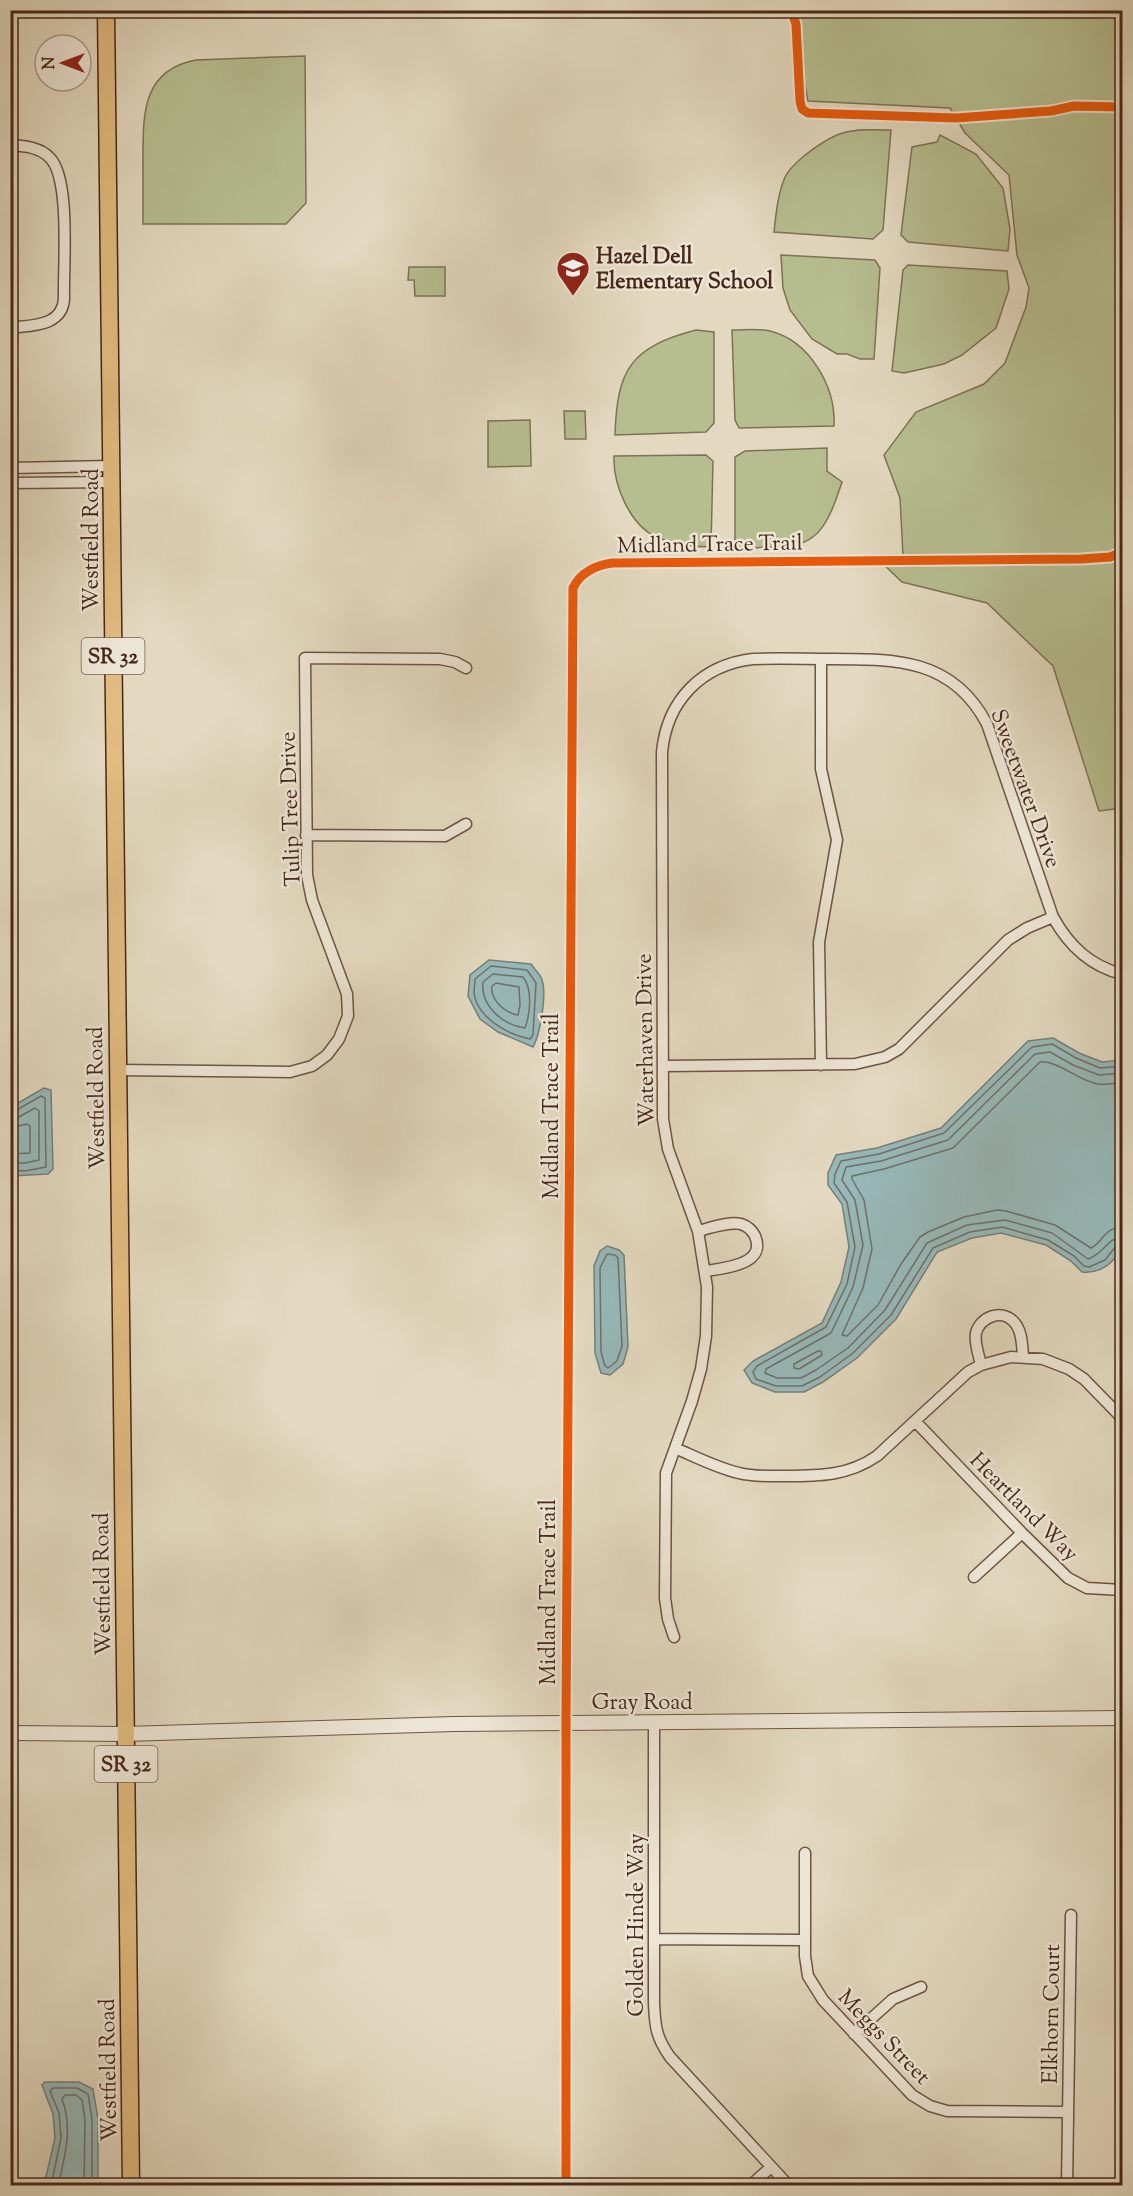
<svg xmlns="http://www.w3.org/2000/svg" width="1133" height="2196" viewBox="0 0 1133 2196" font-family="'Sorts Mill Goudy',serif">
  <rect width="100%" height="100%" fill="#e3d9c0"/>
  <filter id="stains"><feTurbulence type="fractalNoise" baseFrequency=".00333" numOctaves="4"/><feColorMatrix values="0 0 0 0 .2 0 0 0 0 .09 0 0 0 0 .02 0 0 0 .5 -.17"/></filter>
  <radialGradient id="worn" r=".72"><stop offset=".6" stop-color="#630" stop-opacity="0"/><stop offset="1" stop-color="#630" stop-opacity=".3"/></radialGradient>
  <!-- green -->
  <path fill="#b6be90" stroke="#7f7254" stroke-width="1.5" d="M791,11H1122V808L1099,811L1053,666L987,603L902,582L875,556L903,555L900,498L884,455L916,412L984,384L1005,363L1026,307L1029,288L1017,255L1009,175L965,133L950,108L808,101Z
    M305,56L306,203L286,224H143C143,203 143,181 143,159C143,114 142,70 196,60Z
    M891,130L883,230L873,239L774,232C776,213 778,194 785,177C789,169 798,161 804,156C838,129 849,129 891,130Z
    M940,135L976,154L1003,188L1010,229L1008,251L908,242L901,235L912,147L937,142Z
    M781,255L875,260L880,268L874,359H860L847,354H837L812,339L790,310L783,288Z
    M908,265L1007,271L1009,289L996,328L962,355L944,364L904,373L892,371L903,270Z
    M409,267H445V296H415L414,280H408Z
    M696,330L714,332V423L706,432L615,435C617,369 631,347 696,330Z
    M732,330C744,330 758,328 770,331C810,341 836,387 834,426L739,428L735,420Z
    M564,411H585L586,439H565Z
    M530,420L531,466L488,467V421Z
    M827,448V471L842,482C837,497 828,526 814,536C805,544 791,547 780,551L770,547L735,549V457L745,451Z
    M706,455L713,461L711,547C694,547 672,544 656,537C629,524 613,484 614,456Z"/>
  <!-- water -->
  <path fill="#97b9b9" stroke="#777f79" stroke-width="1.5" d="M489,960L531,964C534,969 541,975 542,980C547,994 540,1035 533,1047L498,1032L480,1019L468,996L470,975Z
    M1053,1038L1079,1053L1102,1062L1122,1060V1245C1116,1262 1101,1274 1082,1272L1071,1261L1046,1245L1001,1233L972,1238L937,1252L896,1319L857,1358L823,1382L804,1392H775L752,1383L744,1370L753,1361L822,1323L841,1282L849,1247L842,1204L828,1185V1173L836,1155L877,1148L941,1128L1028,1041Z
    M44,1088L51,1090L53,1169L48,1174L11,1176V1107Z
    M607,1246L619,1250L624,1255L628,1347L623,1364L610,1375L601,1373L595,1353L594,1266L600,1251Z
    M45,2082H79L93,2089L98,2119V2185H44L55,2138L53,2114L42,2085Z"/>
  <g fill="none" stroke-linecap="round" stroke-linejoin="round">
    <!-- shore -->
    <path stroke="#707069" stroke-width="1.5" d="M491,966L527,970L536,983L533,1035L530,1039C509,1035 477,1018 474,993C474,989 475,983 475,979Z
      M493,974L523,977C533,989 530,1014 525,1028C503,1025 480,1006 483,982Z
      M496,983L519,987L520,1005L518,1015C505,1013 490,1000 492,986Z
      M1122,1066L1100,1068L1076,1058L1052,1044L1032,1047L944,1133L879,1154L841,1161L835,1174L834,1183L847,1202L855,1247L847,1284L826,1327L757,1366L753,1372L756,1379L776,1386H802L820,1377L853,1353L891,1315L933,1248L970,1232L1002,1227L1048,1240L1074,1256L1084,1266L1089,1267L1105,1260L1116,1246L1122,1244
      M1122,1073L1099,1075L1073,1065L1050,1052L1035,1054L948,1140L881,1161L846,1167L842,1180L855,1200L863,1245L853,1287L831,1333L766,1369L765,1373L777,1378H801L816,1370L848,1348L885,1310L927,1243L967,1225L1005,1220L1052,1233L1088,1259C1105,1253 1107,1238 1122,1237
      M1122,1082C1115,1083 1106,1085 1098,1084C1079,1081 1057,1060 1040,1062L953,1148L884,1169L852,1176V1179L864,1200L872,1249L863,1288L842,1335L847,1336L878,1305L901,1264L920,1237L928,1232L964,1217L997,1210L1006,1211L1055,1225L1091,1248C1104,1241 1103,1229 1122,1227
      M10,1111H15L41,1096L45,1098L46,1167L25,1171L10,1170
      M10,1119L17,1118L35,1108L39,1111V1160L25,1163H10
      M10,1128L27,1124L30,1126V1153L10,1154
      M607,1254L615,1255L618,1258L622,1346L617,1361L608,1368L605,1366L601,1352L600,1268Z
      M818,1351H821L822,1355L799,1369L794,1368V1364Z
      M51,2186L61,2138L59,2113L50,2091L53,2088H77L88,2094L92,2119V2186
      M58,2186C65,2156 73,2128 62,2099L65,2095H76L82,2100L85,2120L84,2186"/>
    <!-- minor casing -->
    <g stroke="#6f5443" stroke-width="13">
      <path id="minor" d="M10,145C24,146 40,147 50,158C71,179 63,268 64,299C62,327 31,325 10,328
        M10,468L111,466
        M10,483L112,482
        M821,659V769L837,840L819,942L821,1065
        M306,835L445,836L466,824
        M663,1066L855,1064L885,1057L899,1049L1008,940L1027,928L1053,917
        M117,1070L290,1072L312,1066L327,1055L339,1039L348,1016L347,994L312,900L307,875L305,658L440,659L455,662L466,668
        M698,1231C711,1228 728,1221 741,1224C747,1226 752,1230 755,1236C767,1265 724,1268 706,1271
        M981,1365C979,1355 974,1343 976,1333C980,1317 1001,1309 1013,1321C1022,1329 1022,1345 1023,1356
        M915,1421L1022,1533L1068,1578L1087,1588L1122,1590
        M675,1448C696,1457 717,1468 739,1473C754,1477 769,1476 785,1476C819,1476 848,1476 877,1456L968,1372L981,1365L1011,1357L1043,1359L1069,1369L1084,1379L1122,1418
        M974,1577L1022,1533
        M674,1637L668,1619L665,1598L666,1473L692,1401L701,1369L706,1336L707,1287L698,1231L668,1149L663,1119L662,752C667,701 701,665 753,659C779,658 805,659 832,659C897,659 953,659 987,724L1053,917C1069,946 1090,966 1122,974
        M654,1722V2003C655,2027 656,2037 670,2057L789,2186
        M805,1853V1956L808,1976L823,2000L912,2095L930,2106L947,2111L1068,2112
        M654,1939L804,1940
        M854,2034L893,1999L921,1987
        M750,2186L771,2167
        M1067,2186L1071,1915"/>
    </g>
    <!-- tertiary casing -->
    <g stroke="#6f5443" stroke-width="16">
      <path id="tertiary" d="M10,1733L125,1734L454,1724L1122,1718"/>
    </g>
    <!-- primary casing -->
    <g stroke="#482719" stroke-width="19">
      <path id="primary" d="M106,10L131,2186"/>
    </g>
    <!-- minor -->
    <use href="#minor" stroke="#ede6d6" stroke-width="10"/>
    <!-- tertiary -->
    <use href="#tertiary" stroke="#ede6d6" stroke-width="14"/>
    <!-- primary -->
    <use href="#primary" stroke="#e2bc80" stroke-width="16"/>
    <!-- cycleway casing -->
    <g stroke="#ede6d6" stroke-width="13">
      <path id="cycleway" d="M791,10L796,24L800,101L802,109L808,113L956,118L1051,111L1074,106L1122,107
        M566,2186V1723L573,588C580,573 596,565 612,563L1081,559L1110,557L1122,552"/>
    </g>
    <!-- cycleway -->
    <use href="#cycleway" stroke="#e8590c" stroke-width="9"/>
  </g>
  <!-- icons -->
  <defs>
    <g id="school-pin" transform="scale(1.725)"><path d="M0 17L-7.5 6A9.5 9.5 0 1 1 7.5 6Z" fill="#8f2418" stroke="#ede6d6"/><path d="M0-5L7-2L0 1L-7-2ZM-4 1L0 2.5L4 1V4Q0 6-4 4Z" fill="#fff"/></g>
  </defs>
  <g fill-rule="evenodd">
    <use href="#school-pin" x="573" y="268"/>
  </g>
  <g text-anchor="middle" stroke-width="5" stroke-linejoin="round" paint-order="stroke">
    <!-- shield labels -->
    <g fill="#ede6d6" stroke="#7a6052" stroke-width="1.5">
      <rect x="81.5" y="638" width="63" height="36" rx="4.5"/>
      <rect x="94.5" y="1746" width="63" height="36" rx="4.5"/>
    </g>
    <g font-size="21" font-weight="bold" fill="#482719">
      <text x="113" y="663">SR 32</text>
      <text x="126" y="1771">SR 32</text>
    </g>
    <!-- poi labels -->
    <g font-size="22" font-weight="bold" fill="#482719" stroke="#ede6d6" text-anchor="start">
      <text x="596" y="263">Hazel Dell<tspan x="596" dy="25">Elementary School</tspan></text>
    </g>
    <!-- street labels -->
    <g font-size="22" fill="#482719" stroke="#ede6d6">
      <text transform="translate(90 540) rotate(-90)" y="8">Westfield Road</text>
      <text transform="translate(710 543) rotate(-1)" y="8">Midland Trace Trail</text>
      <text transform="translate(1027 788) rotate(70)" y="8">Sweetwater Drive</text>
      <text transform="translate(289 809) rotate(-92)" y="8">Tulip Tree Drive</text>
      <text transform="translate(644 1040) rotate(-91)" y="8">Waterhaven Drive</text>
      <text transform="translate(95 1098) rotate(-91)" y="8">Westfield Road</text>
      <text transform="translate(550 1106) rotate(-90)" y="8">Midland Trace Trail</text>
      <text transform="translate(1025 1506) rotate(45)" y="8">Heartland Way</text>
      <text transform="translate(101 1584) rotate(-91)" y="8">Westfield Road</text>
      <text transform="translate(547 1592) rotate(-90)" y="8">Midland Trace Trail</text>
      <text x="642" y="1709">Gray Road</text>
      <text transform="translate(635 1925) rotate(-90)" y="8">Golden Hinde Way</text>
      <text transform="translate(1050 2014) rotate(-89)" y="8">Elkhorn Court</text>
      <text transform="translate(885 2036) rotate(46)" y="8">Meggs Street</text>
      <text transform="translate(107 2070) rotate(-91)" y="8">Westfield Road</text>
    </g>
  </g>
  <!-- margin -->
  <rect width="1133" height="2196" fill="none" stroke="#e3d9c0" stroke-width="36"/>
  <rect x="12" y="12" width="1109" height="2172" fill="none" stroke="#482719" stroke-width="3"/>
  <rect x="18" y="18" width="1097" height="2160" fill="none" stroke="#482719" stroke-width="1.5"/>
  <!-- north arrow -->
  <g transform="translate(63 63) rotate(270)"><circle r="28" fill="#ede6d6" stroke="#ab9a8a" stroke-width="1.5"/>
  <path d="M0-4.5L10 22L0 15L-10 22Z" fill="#8f2418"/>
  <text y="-9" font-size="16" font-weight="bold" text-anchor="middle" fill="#482719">N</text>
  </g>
  <rect width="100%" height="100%" filter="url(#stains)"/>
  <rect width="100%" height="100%" fill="url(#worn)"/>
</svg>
